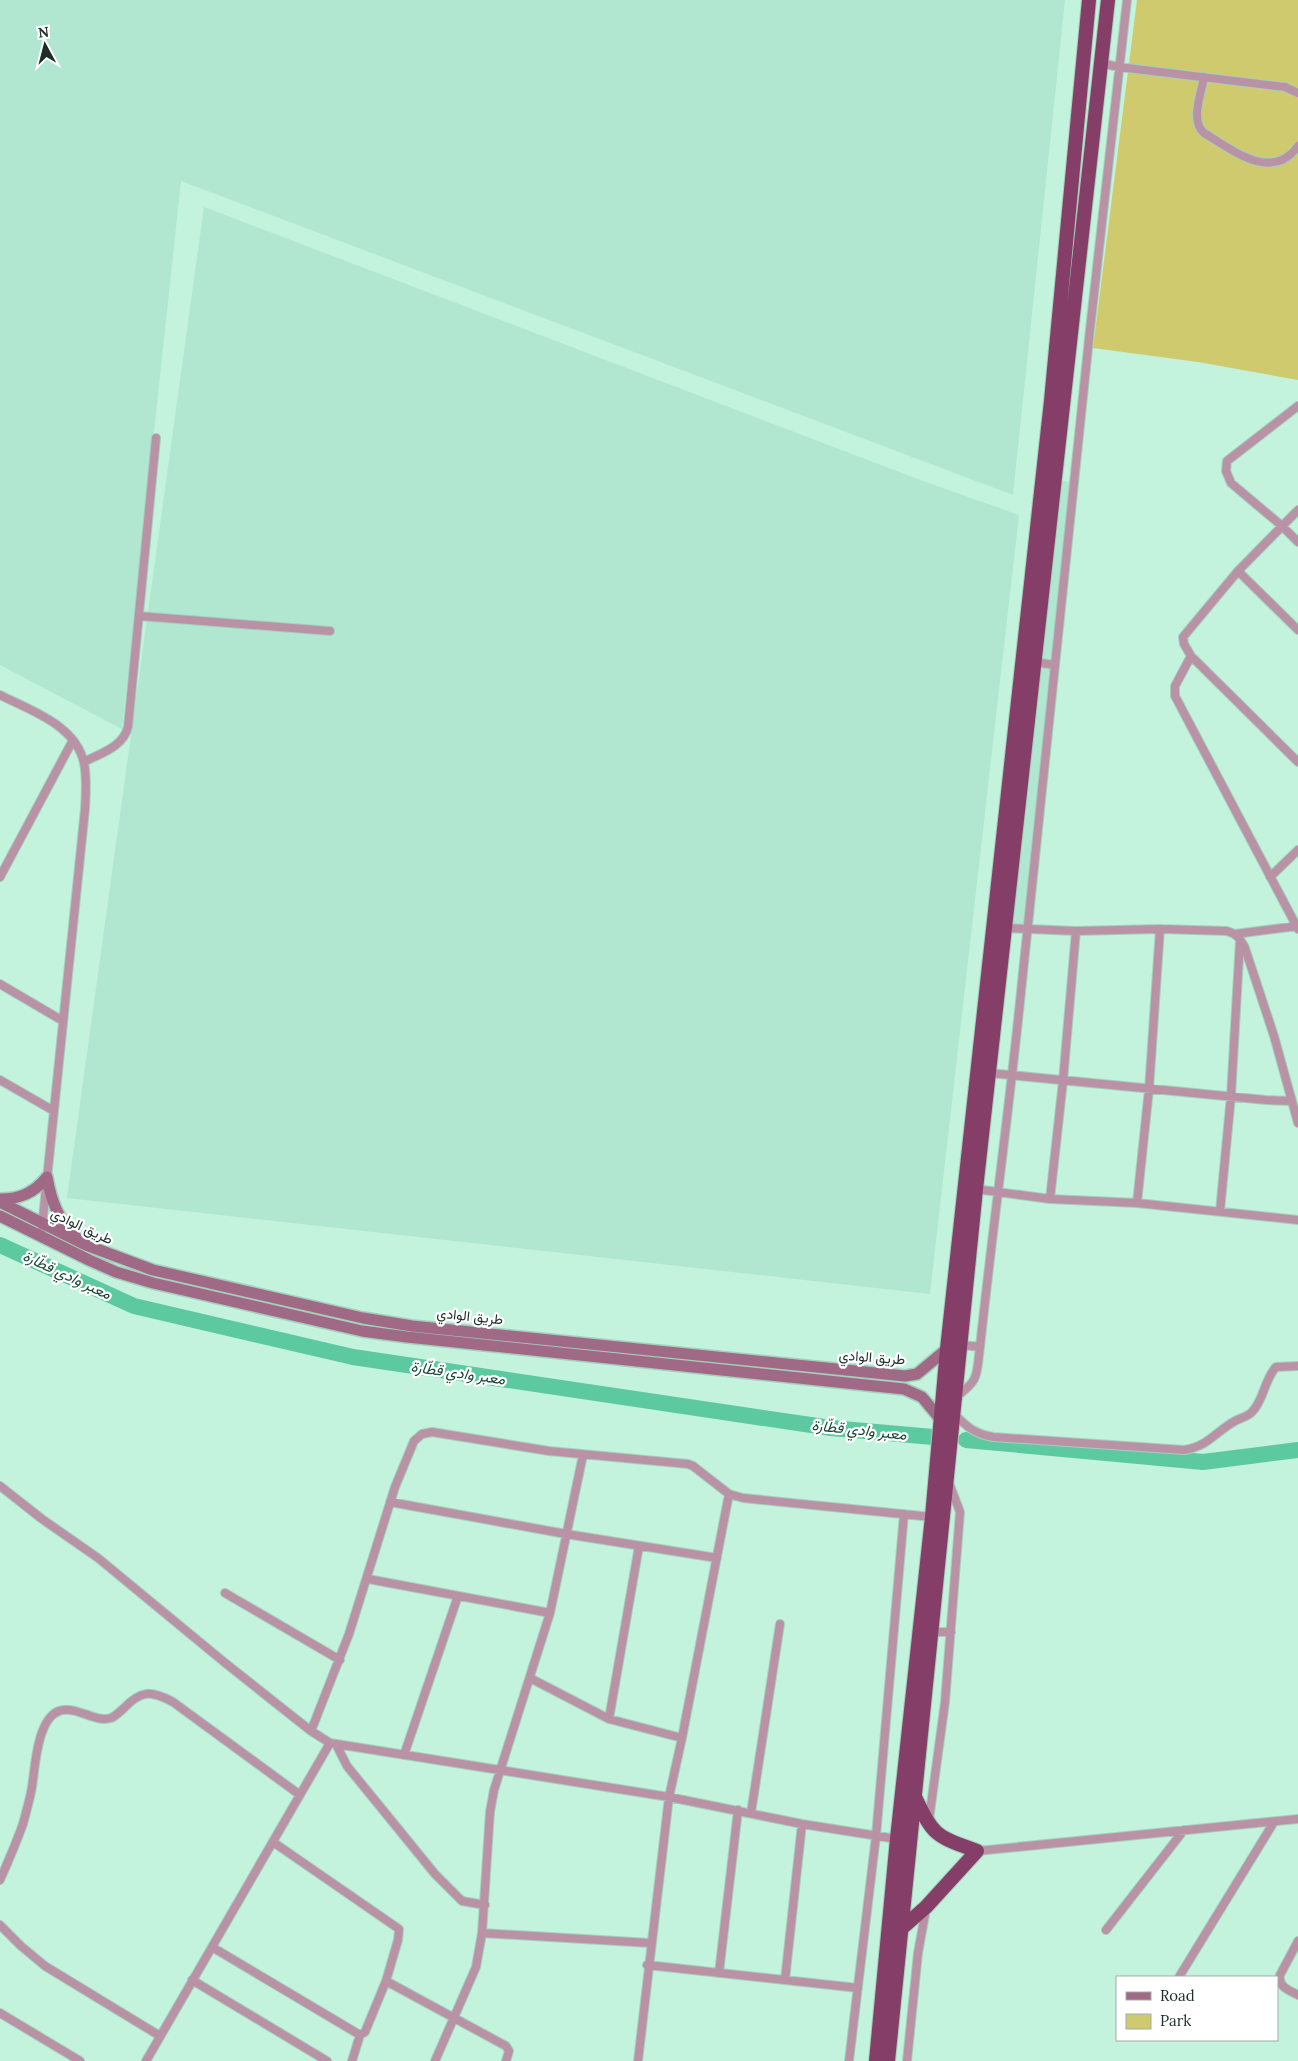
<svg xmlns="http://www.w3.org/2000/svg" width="1298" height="2061" viewBox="0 0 1298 2061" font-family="Lora,Vazirmatn,serif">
  <rect width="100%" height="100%" fill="#c3f2dd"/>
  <!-- built -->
  <path fill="#b1e7d0" d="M0,0H1065L1013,495L181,181L122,729L0,665Z
    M204,207L923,481L1019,515L930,1294L67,1198Z
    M1060,481L1077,482L1033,927L1008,928Z"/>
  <!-- green -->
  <path fill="#cfca6d" d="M1137,0H1298V380L1198,362L1093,348Z"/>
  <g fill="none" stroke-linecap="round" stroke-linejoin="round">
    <!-- river -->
    <path stroke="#5cc9a0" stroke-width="16" d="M0,1245L134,1306L353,1357L831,1428L933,1437
      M966,1440L1203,1462L1298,1450"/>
    <!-- minor casing -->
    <g stroke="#a5cfbc" stroke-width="10">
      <path id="minor" d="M1100,63L1119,67L1285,87L1298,93
        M1204,77C1201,94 1190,121 1204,133C1231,149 1272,183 1298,146
        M1298,406L1227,461L1226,471L1231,483L1282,526L1298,542
        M1298,510L1238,571L1183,637L1184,644L1191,656L1298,762
        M1238,571L1298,630
        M139,616L330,631
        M1191,656L1175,686V696L1298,929
        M1035,662L1054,665
        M0,695C30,710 76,725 84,763C87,778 86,794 85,809L41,1237
        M84,762C101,753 123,747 128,727L156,438
        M0,877L73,740
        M1270,877L1298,850
        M1005,928L1076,931L1160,929L1227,931C1237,934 1240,938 1245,948L1274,1036L1298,1123
        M1235,934L1298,926
        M0,984L63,1021
        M989,1073L1266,1100L1292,1101
        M0,1080L54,1111
        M976,1189L1050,1199L1137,1203L1298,1220
        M1050,1199L1063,1081L1076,931
        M1137,1203L1149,1089L1160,929
        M1220,1211L1231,1096L1240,940
        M962,1345L980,1347
        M955,1398C980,1379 976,1377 980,1347C993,1225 1010,1104 1022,982C1055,655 1089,327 1127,0
        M954,1414C967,1427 975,1434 993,1437L1184,1450C1209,1446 1215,1432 1235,1421C1240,1418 1247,1417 1252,1412C1264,1400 1264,1380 1276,1367L1298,1366
        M0,1486L42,1519L98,1558L224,1662L311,1731L330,1743
        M390,1502L566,1534L717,1558
        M368,1579L550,1613
        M225,1593L340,1660
        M932,1632H951
        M530,1678L609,1719L682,1738
        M609,1719L639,1546
        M311,1731L349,1634L395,1487L414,1441L422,1434L432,1432L549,1451L688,1464L693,1466L729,1494L743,1498L932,1517
        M336,1744L347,1766L435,1874L462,1901L485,1905
        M404,1755L458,1596
        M751,1813L780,1624
        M929,1820L945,1702L960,1512L949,1483
        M977,1851L1298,1819
        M0,1880C8,1862 16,1843 23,1824C26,1812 30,1799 32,1787C35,1768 37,1719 59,1711C76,1705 94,1723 111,1718C116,1716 119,1712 123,1709C141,1690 151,1690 173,1702L300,1795
        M0,1925L21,1946L45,1966L160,2036
        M1106,1930L1184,1830
        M482,1933L650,1943
        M1298,1941L1280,1975C1278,1987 1289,1990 1298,1995
        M212,1947L360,2035L365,2032L386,1981L398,1940L399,1929L273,1842
        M647,1965L858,1988
        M719,1973L738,1810
        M1179,1977L1274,1822
        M192,1980L327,2061
        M785,1980L802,1824
        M386,1981L506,2046L509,2051L506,2061
        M0,2013L80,2061
        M146,2061L330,1743L669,1797L802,1824L897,1839
        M352,2061L360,2035
        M435,2061L476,1967L482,1933L490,1812L494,1790L550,1613L583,1455
        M638,2061L669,1797L682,1738L729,1494
        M849,2061L876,1836L904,1514
        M907,2061L918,1953L926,1909"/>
    </g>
    <!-- secondary casing -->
    <g stroke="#a5cfbc" stroke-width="14">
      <path id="secondary" d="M47,1177C51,1200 58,1220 76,1237
        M0,1199C20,1199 34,1193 47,1177
        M0,1202L86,1245L153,1270L363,1318L412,1326L905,1376L917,1374L947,1349
        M0,1216L89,1260L116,1272L153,1283L362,1331L407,1337L904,1389L922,1397L941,1420"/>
    </g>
    <!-- trunk casing -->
    <g stroke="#a5cfbc" stroke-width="16">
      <path id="trunk" d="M902,1928L926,1907L977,1851C936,1836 934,1837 915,1797
        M876,2061L897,1839L932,1517L947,1349L1051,401L1089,0
        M888,2061L976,1189L1108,0"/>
    </g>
    <!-- minor -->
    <use href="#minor" stroke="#b992a6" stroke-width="8"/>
    <!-- secondary -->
    <use href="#secondary" stroke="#a06a87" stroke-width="11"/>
    <!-- trunk -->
    <use href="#trunk" stroke="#843e68" stroke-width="14"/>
  </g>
  <g text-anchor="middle" stroke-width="4.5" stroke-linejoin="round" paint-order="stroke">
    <!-- street labels -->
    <g font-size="14" fill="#1c2e27" stroke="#fff">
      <text transform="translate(82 1226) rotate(25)" y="5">طريق الوادي</text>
      <text transform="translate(470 1316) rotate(6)" y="5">طريق الوادي</text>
      <text transform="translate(872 1357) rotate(4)" y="5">طريق الوادي</text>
    </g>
    <!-- water labels -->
    <g font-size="15" font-style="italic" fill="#194837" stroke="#fff">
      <text transform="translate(67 1275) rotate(25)" y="5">معبر وادي قطّارة</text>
      <text transform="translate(458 1373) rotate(8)" y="5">معبر وادي قطّارة</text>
      <text transform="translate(859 1430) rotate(6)" y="5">معبر وادي قطّارة</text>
    </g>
  </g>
  <!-- legend -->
  <rect x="1116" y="1976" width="162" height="65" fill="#ffffff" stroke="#a4aba9"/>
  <rect x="1126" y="1992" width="25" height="8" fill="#a06a87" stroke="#a4aba9"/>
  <text x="1160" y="2001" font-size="15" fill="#1c2e27">Road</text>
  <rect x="1126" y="2014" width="25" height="15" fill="#cfca6d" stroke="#a4aba9"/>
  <text x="1160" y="2026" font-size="15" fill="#1c2e27">Park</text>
  <!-- north arrow -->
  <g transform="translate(45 45) rotate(353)" stroke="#ffffff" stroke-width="4" paint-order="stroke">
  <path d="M0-4L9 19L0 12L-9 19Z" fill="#1c2e27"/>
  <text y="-8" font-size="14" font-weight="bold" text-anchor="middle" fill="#1c2e27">N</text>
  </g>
</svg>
